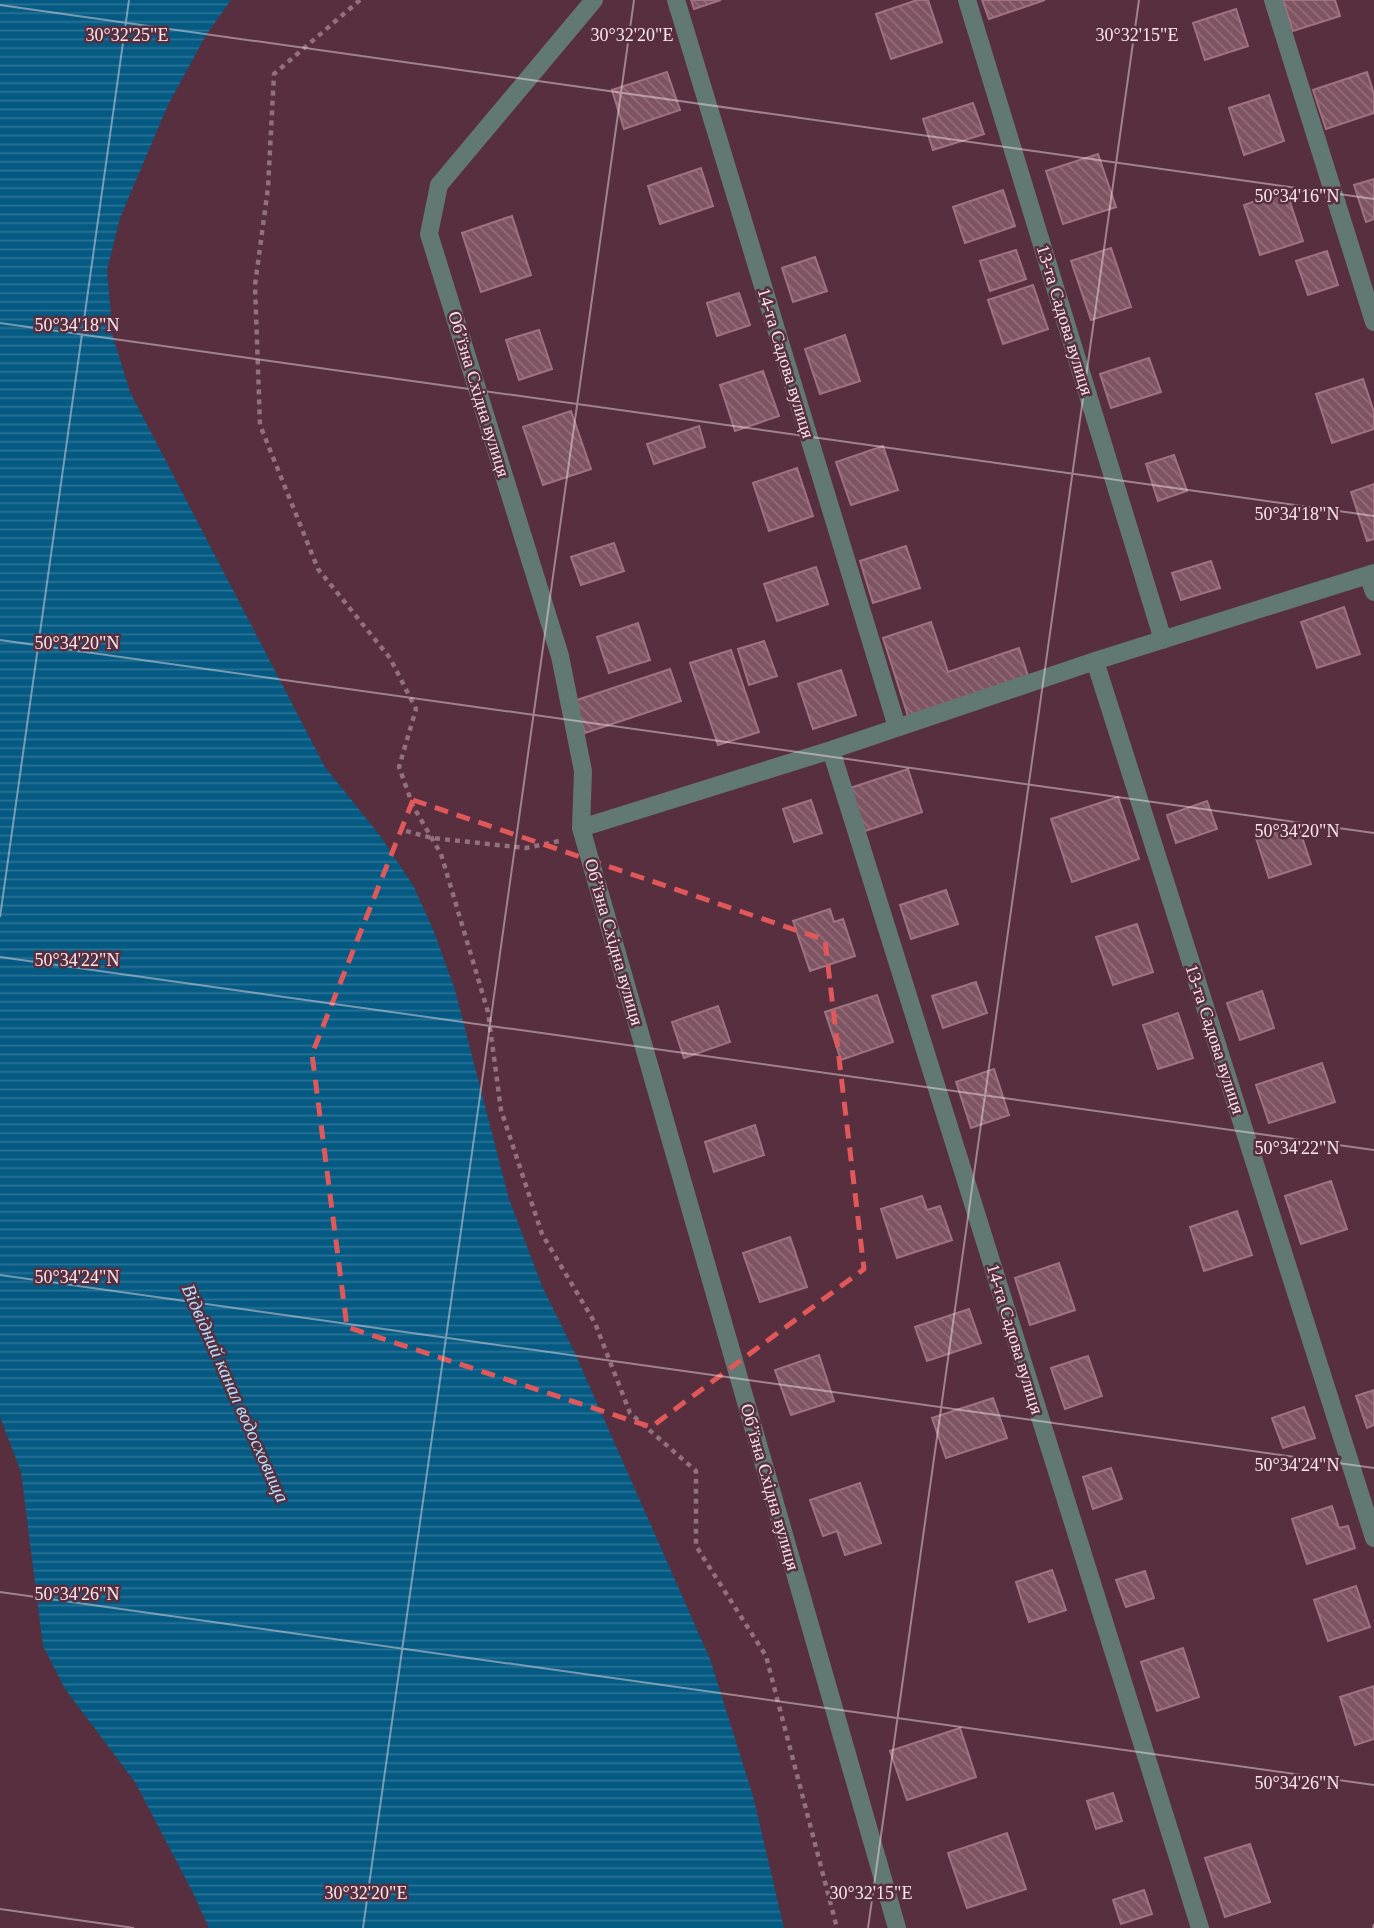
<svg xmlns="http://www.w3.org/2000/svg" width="1374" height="1928" viewBox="0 0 1374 1928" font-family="Georgia,serif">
  <defs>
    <pattern id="water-rules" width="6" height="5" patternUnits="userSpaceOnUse" patternTransform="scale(1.75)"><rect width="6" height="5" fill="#055a83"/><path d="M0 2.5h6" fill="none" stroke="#2a7295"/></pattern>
    <pattern id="building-back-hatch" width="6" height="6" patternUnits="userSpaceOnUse" patternTransform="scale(1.75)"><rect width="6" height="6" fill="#7f5462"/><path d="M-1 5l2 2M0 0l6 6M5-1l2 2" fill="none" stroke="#926d79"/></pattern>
  </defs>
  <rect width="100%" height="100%" fill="#572f3e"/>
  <!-- water -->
  <path fill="url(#water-rules)" d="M0,0H231L206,35L168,105L120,218L107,270L113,337L130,392L325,767L381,837L414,887L433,929L455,990L509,1199L542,1286L573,1349L710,1659L753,1796L784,1928H209L193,1893L135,1782L65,1689L43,1646L21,1472L0,1417Z"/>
  <!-- building -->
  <path fill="url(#building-back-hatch)" stroke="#a07281" stroke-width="2" d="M691,0H721L694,9Z
    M917,0H928L942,42L891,59L876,14Z
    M982,0H1045L989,19Z
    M1283,0H1335L1340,16L1293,31Z
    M1236,9L1248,46L1205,60L1193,23Z
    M667,72L680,110L624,129L612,90Z
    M1367,72L1374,94V113L1326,129L1313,90Z
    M1269,95L1284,141L1244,155L1229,108Z
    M973,103L984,134L933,150L923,119Z
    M1098,154L1116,207L1063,224L1046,171Z
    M701,168L713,206L660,224L648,186Z
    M1374,179V219L1366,222L1354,185Z
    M1003,190L1015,226L965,243L953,207Z
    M1286,190L1303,241L1260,255L1244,205Z
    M512,216L531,275L481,292L462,233Z
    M1111,248L1131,307L1091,320L1071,261Z
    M1016,250L1026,279L990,291L980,261Z
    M1327,251L1338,285L1308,295L1296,261Z
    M815,257L827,291L793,302L782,268Z
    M1033,285L1048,329L1003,344L988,300Z
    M739,293L750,325L717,336L707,303Z
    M539,330L552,369L519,380L506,340Z
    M845,335L860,381L820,394L805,349Z
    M1149,358L1161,392L1111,408L1100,374Z
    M763,371L779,416L735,431L720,385Z
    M1363,379L1374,412V429L1332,443L1316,394Z
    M571,411L591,469L543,485L523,427Z
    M699,426L705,447L654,464L647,444Z
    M883,446L898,490L851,505L836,462Z
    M1174,455L1187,491L1158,501L1146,464Z
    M797,468L813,516L769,531L753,483Z
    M1374,484V539L1367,541L1351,492Z
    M614,543L624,571L581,585L571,557Z
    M906,546L920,588L873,603L860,561Z
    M1211,561L1220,588L1181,600L1172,573Z
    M816,567L828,604L777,621L764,584Z
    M1344,607L1360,654L1317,668L1301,622Z
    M931,622L948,672L1019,648L1028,676L908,716L883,638Z
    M638,623L650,660L609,673L597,637Z
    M764,641L777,676L749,685L738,649Z
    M731,650L759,732L718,745L690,663Z
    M670,669L681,701L585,733L574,701Z
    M841,670L856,715L813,729L798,684Z
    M908,769L922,812L865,831L850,788Z
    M1118,797L1139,859L1072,882L1051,819Z
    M811,800L822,833L794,842L783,809Z
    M1207,801L1217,829L1176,843L1167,815Z
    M1298,825L1311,864L1269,878L1256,838Z
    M946,890L958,924L911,939L900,905Z
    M830,909L834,922L843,919L855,956L810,971L793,921Z
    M1137,924L1153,972L1113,985L1096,937Z
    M976,982L987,1013L943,1028L932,996Z
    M1262,991L1274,1028L1240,1040L1227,1003Z
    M877,995L893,1042L841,1060L825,1012Z
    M718,1006L730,1042L684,1058L672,1022Z
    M1178,1013L1193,1058L1158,1069L1143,1025Z
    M1322,1063L1335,1102L1269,1123L1256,1085Z
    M994,1069L1009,1115L971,1128L956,1082Z
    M755,1125L764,1155L714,1172L705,1142Z
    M1331,1181L1347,1229L1301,1244L1285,1196Z
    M922,1196L927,1210L940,1206L952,1240L897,1258L881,1209Z
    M1237,1211L1252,1255L1204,1271L1190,1227Z
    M790,1237L807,1287L760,1302L743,1253Z
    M1059,1263L1075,1310L1030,1325L1015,1278Z
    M969,1309L981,1343L927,1361L915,1327Z
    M819,1355L834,1401L791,1415L775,1370Z
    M1088,1356L1102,1396L1065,1409L1051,1368Z
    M1374,1390V1425L1367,1428L1356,1396Z
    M993,1398L1007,1438L946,1458L932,1418Z
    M1304,1407L1315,1438L1283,1448L1272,1418Z
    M1111,1468L1122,1499L1093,1509L1083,1477Z
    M860,1483L881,1543L845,1555L837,1531L823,1536L810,1500Z
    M1332,1506L1339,1528L1348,1526L1355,1548L1307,1564L1292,1519Z
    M1052,1570L1066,1610L1029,1622L1016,1582Z
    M1145,1571L1154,1598L1126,1607L1116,1580Z
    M1356,1586L1370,1627L1328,1641L1314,1600Z
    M1183,1648L1199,1697L1157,1711L1141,1662Z
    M1374,1686V1739L1355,1745L1340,1697Z
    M960,1728L976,1777L907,1800L890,1751Z
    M1113,1793L1122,1821L1096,1829L1087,1801Z
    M1007,1833L1026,1889L967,1908L948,1853Z
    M1250,1844L1270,1902L1225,1917L1205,1858Z
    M1144,1890L1152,1914L1121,1924L1113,1900Z"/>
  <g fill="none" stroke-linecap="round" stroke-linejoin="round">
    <!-- path -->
    <path stroke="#92707c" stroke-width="4.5" stroke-dasharray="5 5" stroke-linecap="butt" d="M360,0L274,74L268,188L255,285L260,425L318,569L390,658L416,709L399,767L413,806L441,854L488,1012L501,1110L542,1234L595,1323L630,1413L696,1471V1546L766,1656L837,1928
      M406,831L432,838L526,848L559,841"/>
    <!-- minor -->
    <path stroke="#627872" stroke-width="18" d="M594,0L439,185L429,234L560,656L583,771L581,828L897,1928
      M676,0L897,727
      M967,0L1163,640
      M1273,0L1374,322
      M1368,575L1374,592
      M1095,661L1374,1538
      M831,750L1200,1928
      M581,828L831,750L1095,661L1374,573"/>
  </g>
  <!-- marked area -->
  <path fill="none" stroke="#e0585a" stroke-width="5" stroke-dasharray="14 9" stroke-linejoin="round" d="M413,800L825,940L864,1269L651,1427L347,1327L312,1054Z"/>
  <!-- ticks -->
  <path fill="none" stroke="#fde8ee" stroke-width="2" stroke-opacity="0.45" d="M0,5L1374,199M0,323L1374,516M0,640L1374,833M0,917L129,0M0,957L1374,1150M0,1275L1374,1468M0,1592L1374,1785M0,1909L134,1928M363,1928L634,0M868,1928L1139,0M1373,1928L1374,1924"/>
  <g text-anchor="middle" stroke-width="5" stroke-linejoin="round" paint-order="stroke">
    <!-- street labels -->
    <g font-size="18" fill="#fde8ee" stroke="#572f3e">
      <text transform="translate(1065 320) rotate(73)" y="6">13-та Садова вулиця</text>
      <text transform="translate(786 363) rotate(73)" y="6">14-та Садова вулиця</text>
      <text transform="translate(479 394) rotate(73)" y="6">Обʼїзна Східна вулиця</text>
      <text transform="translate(614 942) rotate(74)" y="6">Обʼїзна Східна вулиця</text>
      <text transform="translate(1215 1039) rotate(72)" y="6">13-та Садова вулиця</text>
      <text transform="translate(1015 1339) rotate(73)" y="6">14-та Садова вулиця</text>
      <text transform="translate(770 1487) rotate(74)" y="6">Обʼїзна Східна вулиця</text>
    </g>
    <!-- water labels -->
    <g font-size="19" font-style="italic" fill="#b5e0fd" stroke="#572f3e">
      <text transform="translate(236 1393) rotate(66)" y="7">Відвідний канал водосховища</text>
    </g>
  </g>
  <g font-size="18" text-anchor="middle" fill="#fde8ee" stroke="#572f3e" stroke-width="5" stroke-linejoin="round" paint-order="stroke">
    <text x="127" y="41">30°32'25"E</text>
    <text x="632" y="41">30°32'20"E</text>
    <text x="1137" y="41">30°32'15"E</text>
    <text x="1297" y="202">50°34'16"N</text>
    <text x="77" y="331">50°34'18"N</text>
    <text x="1297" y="520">50°34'18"N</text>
    <text x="77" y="649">50°34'20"N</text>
    <text x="1297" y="837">50°34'20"N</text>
    <text x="77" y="966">50°34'22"N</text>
    <text x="1297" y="1154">50°34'22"N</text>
    <text x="77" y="1283">50°34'24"N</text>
    <text x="1297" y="1471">50°34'24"N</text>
    <text x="77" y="1600">50°34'26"N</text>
    <text x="1297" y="1789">50°34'26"N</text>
    <text x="366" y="1899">30°32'20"E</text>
    <text x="871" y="1899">30°32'15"E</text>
  </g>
</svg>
